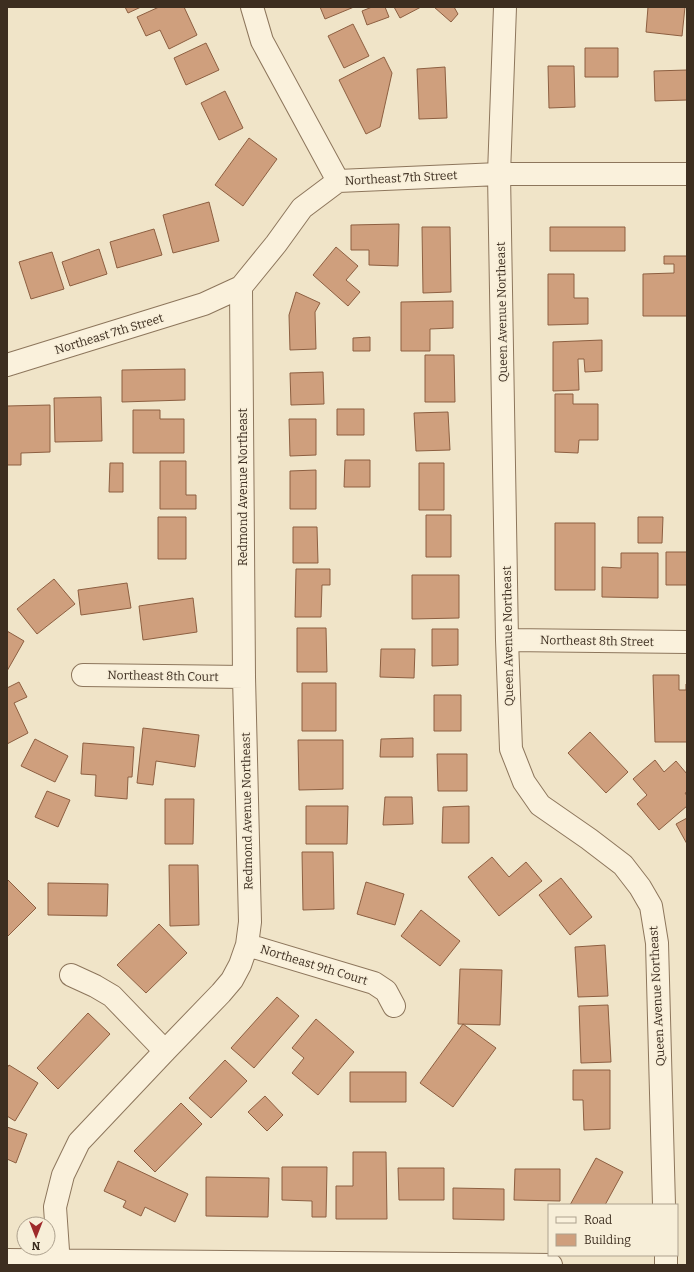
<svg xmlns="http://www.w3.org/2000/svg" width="694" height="1272" viewBox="0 0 694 1272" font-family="Bitter,serif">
  <rect width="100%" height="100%" fill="#f0e4c8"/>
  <!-- building -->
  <path fill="#cf9f7d" stroke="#8d5f41" d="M125,7H141L128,13Z
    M159,7H184L197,35L169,49L160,30L146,36L137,17Z
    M320,7H354L325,19Z
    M372,7H385L389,17L367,25L362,11Z
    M394,7H421L400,18Z
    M434,7H454L458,14L451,22Z
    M648,7H685L682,36L646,32Z
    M353,24L369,56L344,68L328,36Z
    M206,43L219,70L186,85L174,58Z
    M585,48H618V77H585Z
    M384,57L392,73L380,127L366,134L339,80Z
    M548,66H574L575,107L549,108Z
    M445,67L447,118L419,119L417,69Z
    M687,70V100L655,101L654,71Z
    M225,91L243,128L219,140L201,103Z
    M249,138L277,159L243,206L215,185Z
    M209,202L219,241L173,253L163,215Z
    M399,224L398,266L369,265V250H351V225Z
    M422,227H450L451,292L423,293Z
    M550,227H625V251H550Z
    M154,229L162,255L117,268L110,242Z
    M336,247L358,266L346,280L360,292L348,306L313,275Z
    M99,249L107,274L70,286L62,262Z
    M52,252L64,289L31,299L19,262Z
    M664,256H687V316H643V274L674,273V264H664Z
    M548,274H574V298H588V324L548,325Z
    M296,292L320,303L315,312L316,349L290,350L289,315Z
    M453,301V328L430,329V351H401V302Z
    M370,337V351H353V338Z
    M602,340V371L585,372L584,359H578L579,390L553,391V342Z
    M425,355H454L455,402H425Z
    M185,369V400L122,402V370Z
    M323,372L324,404L291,405L290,373Z
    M555,394H573V404H598V440H579L578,453L555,452Z
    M101,397L102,441L55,442L54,398Z
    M50,405V452L21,453V465H7V406Z
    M337,409H364V435H337Z
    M133,410H160V419H184V453H133Z
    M448,412L450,450L416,451L414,413Z
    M289,419H316V455L290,456Z
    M345,460H370V487H344Z
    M160,461H186V495H196V509H160Z
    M110,463H123V492H109Z
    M419,463H444V510H419Z
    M316,470V509H290V471Z
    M426,515H451V557H426Z
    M158,517H186V559H158Z
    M638,517H663L662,543H638Z
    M555,523H595V590H555Z
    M293,527H317L318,563H293Z
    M666,552H687V585H666Z
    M621,553H658V598L602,597V567L621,568Z
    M296,569H330V585H322L321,617H295Z
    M412,575H459V618L412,619Z
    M54,579L75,604L37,634L17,609Z
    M127,583L131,608L81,615L78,590Z
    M193,598L197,632L143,640L139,606Z
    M297,628H326L327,672H297Z
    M432,629H458V665L432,666Z
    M7,631L24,641L7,671Z
    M381,649H415L414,678L380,677Z
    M653,675H679V690H686V684H687V742H655Z
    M19,682L27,697L14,703L28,733L7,744V688Z
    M302,683H336V731H302Z
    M434,695H461V731H434Z
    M143,728L199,735L195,767L156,761L153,785L137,783Z
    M590,732L628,772L606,793L568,753Z
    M413,738V757H380L381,739Z
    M35,739L68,756L55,782L21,766Z
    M298,740H343V789L299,790Z
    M83,743L134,747L132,777H128L127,799L95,796L96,775L81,774Z
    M437,754H467V791H438Z
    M655,760L664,772L676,761L687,774V792L685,793L687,796V806L659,830L637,804L647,795L633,779Z
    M47,791L70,800L58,827L35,817Z
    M385,797H412L413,824L383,825Z
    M165,799H194L193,844H165Z
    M306,806H348L347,844H306Z
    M469,806V843H442L443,807Z
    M687,818V844L676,824Z
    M302,852H333L334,909L303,910Z
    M492,857L509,877L526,862L542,881L499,916L468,877Z
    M169,865H198L199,925L170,926Z
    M561,878L592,917L570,935L539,895Z
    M7,879L36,908L7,937Z
    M366,882L404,894L395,925L357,914Z
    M48,883L108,884L107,916L48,915Z
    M421,910L460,941L440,966L401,936Z
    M159,924L187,953L146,993L117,965Z
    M605,945L608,996L578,997L575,947Z
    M460,969L502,970L500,1025L458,1024Z
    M277,997L299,1016L254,1068L231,1048Z
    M608,1005L611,1062L581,1063L579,1006Z
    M88,1013L110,1034L58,1089L37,1068Z
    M316,1019L354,1052L318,1095L292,1073L304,1058L292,1048Z
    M463,1024L496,1048L453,1107L420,1083Z
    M225,1060L247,1081L211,1118L189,1098Z
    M9,1065L38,1083L15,1121L7,1116V1068Z
    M573,1070H610V1129L584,1130L583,1100H573Z
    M350,1072H406V1102H350Z
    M265,1096L283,1115L267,1131L248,1112Z
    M181,1103L202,1124L155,1172L134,1151Z
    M7,1127L27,1134L16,1163L7,1159Z
    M353,1152H386L387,1219H336V1186H353Z
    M596,1158L623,1172L605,1205H570Z
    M118,1161L188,1194L175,1222L145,1207L141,1216L123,1207L126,1201L104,1191Z
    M282,1167H327L326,1217H312V1201L282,1200Z
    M398,1168H444V1200H399Z
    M515,1169H560V1201L514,1200Z
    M206,1177L269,1178L268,1217L206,1216Z
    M453,1188L504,1189V1220L453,1219Z"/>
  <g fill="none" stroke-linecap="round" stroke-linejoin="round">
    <!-- minor casing -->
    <g stroke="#8d765c" stroke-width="24">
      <path id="minor" d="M252,7L262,41L338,181
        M505,7L499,174L507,640L511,749L524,782L540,805L589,839L623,865L640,887L651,906L657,943L664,1205
        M7,365L204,304L241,287L276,244L302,208L338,181L499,174H687
        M507,640L687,642
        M83,675L244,677
        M247,945L374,983L386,991L394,1006
        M71,975L95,986L112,996L165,1051
        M666,1255V1265
        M7,1260L551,1265
        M59,1265L55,1207L63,1175L79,1142L165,1051L221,993L232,980L240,965L247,945L250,922L244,677L241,287"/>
    </g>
    <!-- minor -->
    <use href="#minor" stroke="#faf1dc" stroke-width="22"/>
  </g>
  <g text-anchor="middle" stroke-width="3" stroke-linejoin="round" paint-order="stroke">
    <!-- street labels -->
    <g font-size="12" fill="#3d2e20" stroke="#f7eed8">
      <text transform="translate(401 178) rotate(-3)" y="4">Northeast 7th Street</text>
      <text transform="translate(502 312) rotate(-91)" y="4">Queen Avenue Northeast</text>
      <text transform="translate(109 334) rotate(-17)" y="4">Northeast 7th Street</text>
      <text transform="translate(243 487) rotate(-90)" y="4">Redmond Avenue Northeast</text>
      <text transform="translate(508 636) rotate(-91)" y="4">Queen Avenue Northeast</text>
      <text transform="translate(597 641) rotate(1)" y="4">Northeast 8th Street</text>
      <text transform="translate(163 676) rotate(1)" y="4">Northeast 8th Court</text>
      <text transform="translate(247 811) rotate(-91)" y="4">Redmond Avenue Northeast</text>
      <text transform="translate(314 965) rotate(17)" y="4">Northeast 9th Court</text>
      <text transform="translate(657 996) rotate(-93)" y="4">Queen Avenue Northeast</text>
    </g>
  </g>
  <!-- border -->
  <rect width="694" height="1272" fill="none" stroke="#3d2e20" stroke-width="16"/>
  <!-- legend -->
  <rect x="548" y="1204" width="130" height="52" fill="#f7eed8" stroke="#ada18e"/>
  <rect x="556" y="1217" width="20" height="6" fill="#faf1dc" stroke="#ada18e"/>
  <text x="584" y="1224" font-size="12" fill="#3d2e20">Road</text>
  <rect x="556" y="1234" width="20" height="12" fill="#cf9f7d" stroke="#ada18e"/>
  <text x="584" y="1244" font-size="12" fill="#3d2e20">Building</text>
  <!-- north arrow -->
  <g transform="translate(36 1236) rotate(180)"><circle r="19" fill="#f7eed8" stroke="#ada18e"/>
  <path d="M0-3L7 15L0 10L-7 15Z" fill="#9e2a2b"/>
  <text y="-6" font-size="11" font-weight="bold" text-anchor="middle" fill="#3d2e20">N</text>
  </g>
</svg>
